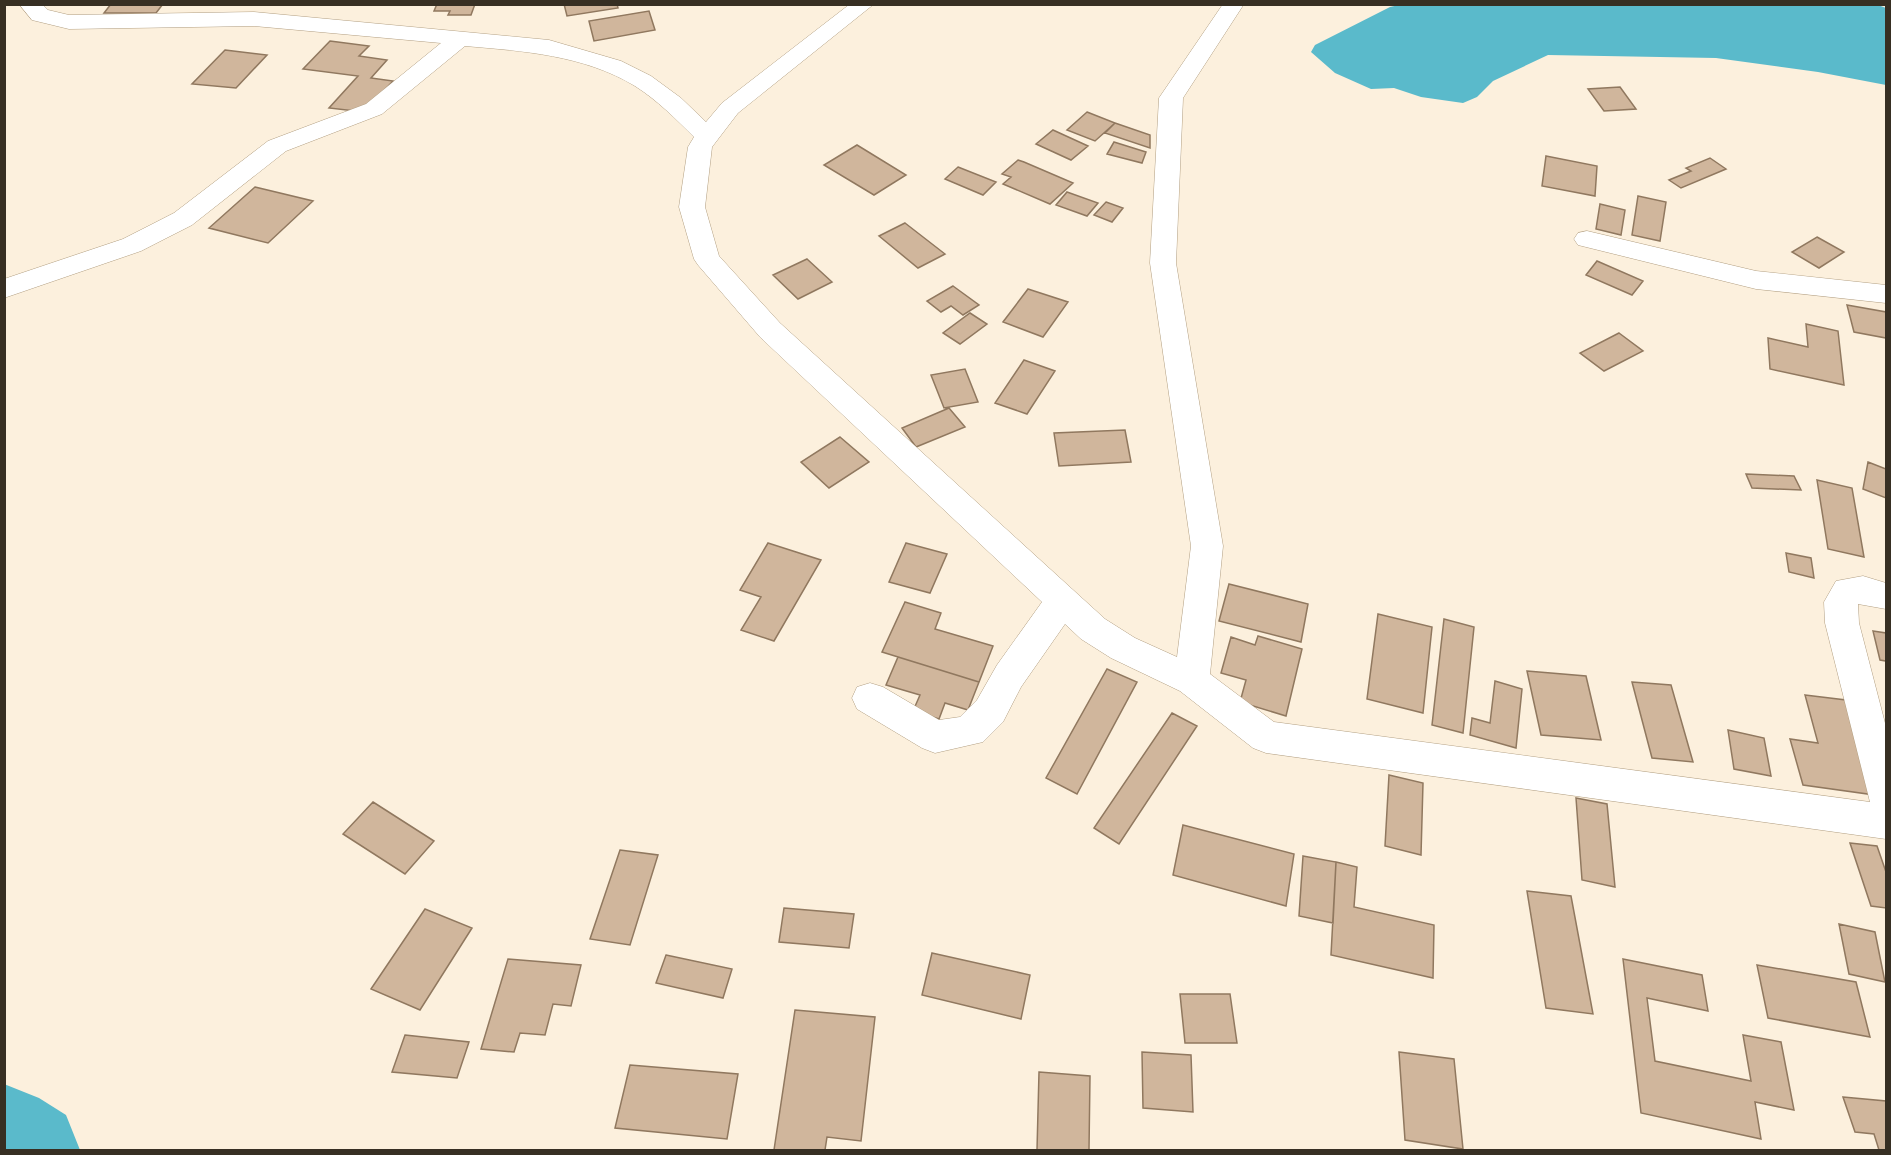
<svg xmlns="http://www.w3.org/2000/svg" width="1891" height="1155" viewBox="0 0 1891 1155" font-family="'Playfair Display',serif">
  <rect width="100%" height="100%" fill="#fcf0dd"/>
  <!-- water -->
  <path fill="#5abacb" d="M1878,5L1886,8V85L1818,72L1716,58L1548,55L1493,81L1477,97L1463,103L1421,97L1394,88L1371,89L1335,73L1311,52L1315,45L1390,7L1399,5Z"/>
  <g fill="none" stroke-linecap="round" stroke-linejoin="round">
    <!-- river -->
    <path fill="#5abacb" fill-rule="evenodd" d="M4,1084L39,1098L66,1115L80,1150H4Z"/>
  </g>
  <!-- building -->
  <path fill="#d0b69c" stroke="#90785f" stroke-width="1.5" d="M111,4H163L156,13H104Z
    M437,4H475L471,15H448L450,11H434Z
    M564,4H617L618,8L567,16Z
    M649,11L655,30L594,41L589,21Z
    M330,41L369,46L359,56L387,60L371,78L393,81L364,112L329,108L358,76L303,69Z
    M225,50L267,55L236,88L192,84Z
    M1620,87L1636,109L1604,111L1588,89Z
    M1087,112L1115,123L1095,141L1067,130Z
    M1115,123L1150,135V148L1105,133Z
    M1053,130L1088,146L1071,160L1036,144Z
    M1114,142L1146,152L1142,163L1107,154Z
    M857,145L906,175L874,195L824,165Z
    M1546,156L1597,166L1595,196L1542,186Z
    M1710,158L1726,169L1681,188L1669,180L1691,171L1686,168Z
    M1018,160L1024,162L1073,183L1050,204L1003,184L1011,177L1002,174Z
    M958,167L996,182L983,195L945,179Z
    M255,187L313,201L268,243L209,228Z
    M1067,192L1098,203L1087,216L1056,205Z
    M1638,196L1666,202L1660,241L1632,235Z
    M1106,202L1123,208L1112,222L1094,215Z
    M1600,204L1625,210L1621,235L1596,229Z
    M905,223L945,254L918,268L879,236Z
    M1817,237L1844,252L1819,268L1792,252Z
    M807,259L832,282L798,299L773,275Z
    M1597,261L1643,281L1632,295L1586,275Z
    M953,286L979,305L963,315L951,306L941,312L927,301Z
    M1028,289L1068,302L1043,337L1003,322Z
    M1847,305L1886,312V338L1854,332Z
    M970,313L987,324L960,344L943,333Z
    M1806,324L1838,331L1844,385L1770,369L1768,338L1808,347Z
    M1619,333L1643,351L1604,371L1580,353Z
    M1024,360L1055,371L1027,414L995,403Z
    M965,369L978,402L944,408L931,375Z
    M949,408L965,427L916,447L902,428Z
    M1125,430L1131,462L1059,466L1054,433Z
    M840,437L869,462L829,488L801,462Z
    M1868,462L1886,469V498L1863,489Z
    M1746,474L1794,476L1801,490L1752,488Z
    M1817,480L1852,488L1864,557L1828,549Z
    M768,543L821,560L774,641L741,630L761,597L740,590Z
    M906,543L947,554L930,593L889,582Z
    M1786,553L1811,558L1814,578L1789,572Z
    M1229,584L1308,604L1301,642L1219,621Z
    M905,602L941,613L935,629L993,646L979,682L882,652Z
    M1378,614L1432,627L1423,713L1367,699Z
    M1444,619L1474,627L1463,733L1432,725Z
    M1873,631L1886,633V661L1880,660Z
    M1258,636L1302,649L1286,716L1240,702L1246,680L1221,673L1231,637L1255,645Z
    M898,657L979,682L968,710L945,703L939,719L913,711L920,695L886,685Z
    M1107,669L1137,682L1077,794L1046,778Z
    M1527,671L1586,676L1601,740L1541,735Z
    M1495,681L1522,689L1516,748L1470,735L1472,718L1490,723Z
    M1632,682L1671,685L1693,762L1652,758Z
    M1805,695L1846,700L1875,795L1803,785L1790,739L1818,743Z
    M1172,713L1197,726L1119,844L1094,828Z
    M1728,730L1764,738L1771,776L1734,769Z
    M1389,775L1423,783L1421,855L1385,846Z
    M1576,798L1607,804L1615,887L1582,880Z
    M373,802L434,841L405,874L343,834Z
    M1183,825L1294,854L1286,906L1173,875Z
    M1850,843L1877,846L1886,872V908L1871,906Z
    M620,850L658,855L630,945L590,939Z
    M1303,856L1336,862L1333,923L1299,916Z
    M1336,862L1357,867L1354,907L1434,925L1433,978L1331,955Z
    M1527,891L1571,896L1593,1014L1546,1008Z
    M784,908L854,914L849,948L779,942Z
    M425,909L472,928L420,1010L371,989Z
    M1839,924L1875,932L1885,982L1849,974Z
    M932,953L1030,975L1021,1019L922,995Z
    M666,955L732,969L723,998L656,983Z
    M508,959L581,965L571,1006L553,1004L545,1035L520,1033L514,1052L481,1049Z
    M1623,959L1702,975L1708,1011L1647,998L1655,1061L1751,1081L1743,1035L1781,1042L1794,1110L1755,1102L1761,1139L1641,1113Z
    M1757,965L1856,982L1870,1037L1768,1018Z
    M1180,994H1230L1237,1043H1185Z
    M795,1010L875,1017L861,1141L827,1137L825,1150H774Z
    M405,1035L469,1042L457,1078L392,1072Z
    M1142,1052L1191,1055L1193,1112L1143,1108Z
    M1399,1052L1454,1059L1463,1149L1405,1140Z
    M630,1065L738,1074L727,1139L615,1128Z
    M1039,1072L1090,1076L1089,1150H1037Z
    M1843,1097L1886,1101V1150H1879L1874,1134L1855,1132Z"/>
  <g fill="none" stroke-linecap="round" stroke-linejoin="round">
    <!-- minor casing -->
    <g stroke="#b29f82" stroke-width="1">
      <path id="minor" d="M19,4H42L48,10L69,15L254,12L549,40L621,61L651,76L681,98L706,122L722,103L850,4H874L738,113L712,147L705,207L719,256L780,323L1105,619L1135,638L1177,657L1191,546L1150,263L1159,98L1223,4H1244L1183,98L1176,263L1223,546L1210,674L1274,722L1870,802L1825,623L1824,602L1836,581L1863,576L1886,583V609L1858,604L1859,623L1886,727V839L1266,753L1253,748L1180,691L1111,658L1081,639L1065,624L1021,687L1003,722L983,742L935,753L922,748L857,709L852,698L857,687L870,683L883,687L939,720L960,717L977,700L997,665L1042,602L760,337L698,265L694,259L679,207L688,147L694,137C676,119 657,100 635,86C584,55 523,51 465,46L382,114L286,151L192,225L141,251L4,298V279L123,239L174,213L268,141L366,104L441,43L254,26L69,29L32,20Z
        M1587,231L1756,271L1886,285V303L1756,289L1578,245L1574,239L1578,233Z"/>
    </g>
    <!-- minor -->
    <use href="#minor" fill="#fff" fill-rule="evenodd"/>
  </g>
  <!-- border -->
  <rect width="1891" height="1155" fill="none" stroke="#372f23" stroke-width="12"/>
</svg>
